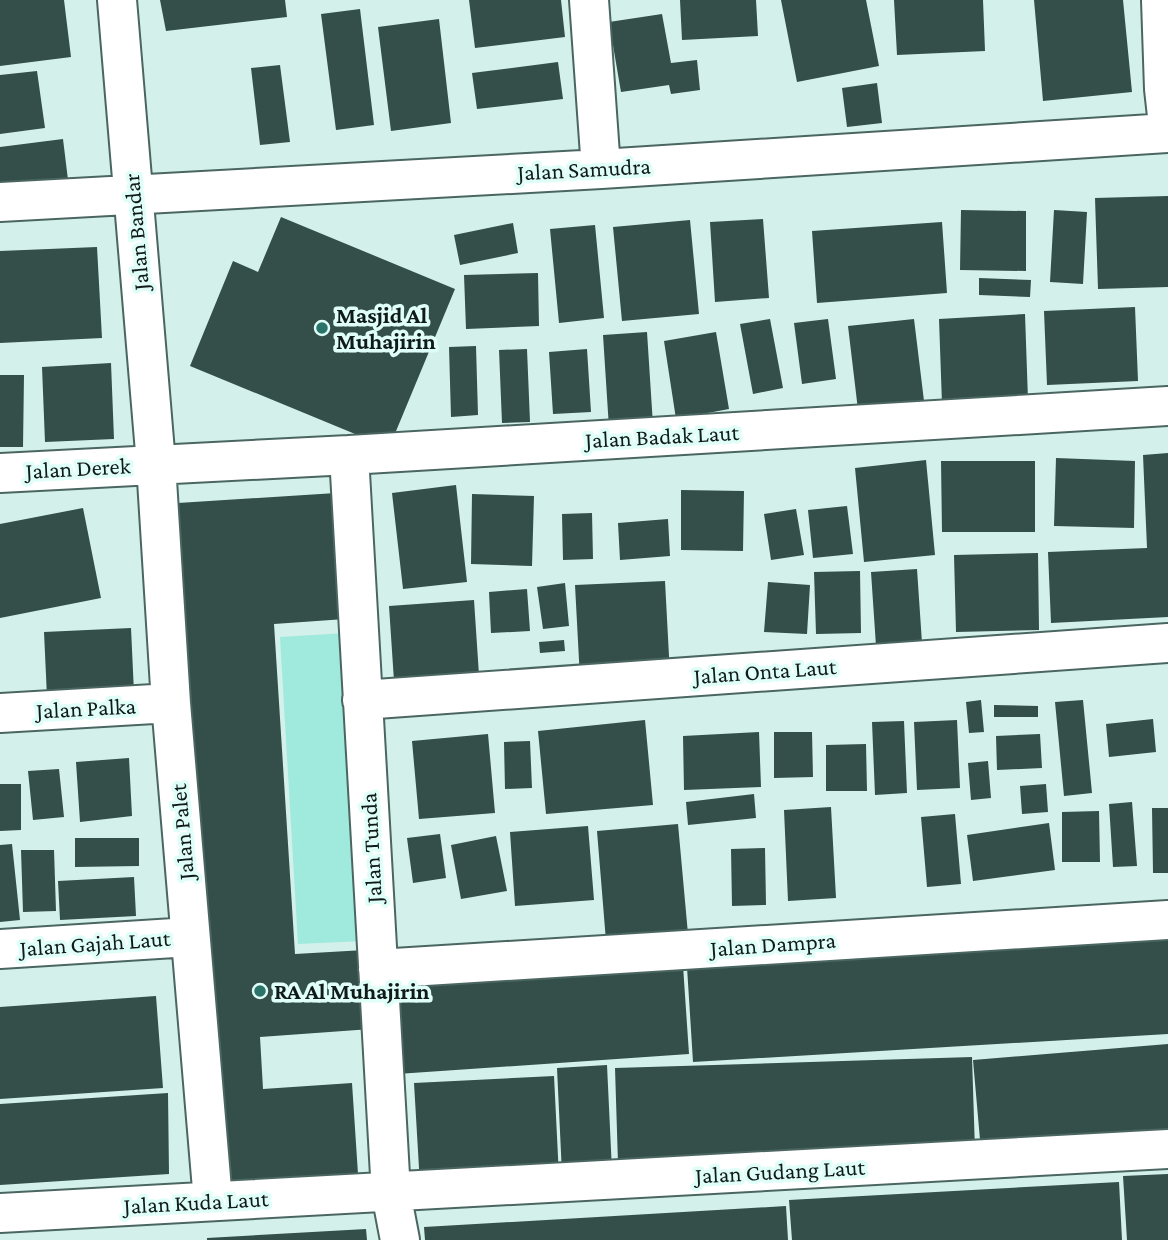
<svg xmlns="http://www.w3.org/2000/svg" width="1168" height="1240" viewBox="0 0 1168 1240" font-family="'Crimson Pro',serif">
  <rect width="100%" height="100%" fill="#d3f0eb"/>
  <!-- green -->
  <path fill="#a0e9dd" d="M346,633L364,941L298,944L280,637Z"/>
  <!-- building -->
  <path fill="#344e4a" d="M0,0H64L71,57L0,66Z
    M160,0H285L287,17L166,31Z
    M469,0H561L565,37L475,48Z
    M680,0H756L758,36L682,40Z
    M781,0H866L879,66L797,82Z
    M894,0H983L985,51L897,55Z
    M1034,0H1123L1132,92L1043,101Z
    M360,9L374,125L336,130L321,14Z
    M662,14L671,63L697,60L700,90L671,94L669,85L621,92L609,22Z
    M439,19L451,123L391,131L378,27Z
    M558,62L563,99L477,109L472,73Z
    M280,65L290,142L260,145L251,68Z
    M37,71L45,128L0,134V75Z
    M877,83L882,123L847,127L842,88Z
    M63,139L68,180L0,189V147Z
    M1168,196V287L1098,289L1095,198Z
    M961,210L1026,211V271L960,270Z
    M1054,210L1087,212L1083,284L1050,282Z
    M281,217L455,289L389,448L190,366L233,261L258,272Z
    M763,219L769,298L715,302L710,222Z
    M690,220L699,314L622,321L613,227Z
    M942,222L947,293L817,303L812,231Z
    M513,223L518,253L460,265L454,235Z
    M595,225L604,318L559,323L550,229Z
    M97,247L102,338L0,343V251Z
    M538,273L539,326L466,329L464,275Z
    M979,278L1031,280L1030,297L979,295Z
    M1135,307L1138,381L1047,385L1044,311Z
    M1025,314L1028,400L942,404L939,319Z
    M770,319L783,388L753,394L740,324Z
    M828,319L836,379L802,384L794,323Z
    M914,319L924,401L858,410L848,326Z
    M647,332L653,425L609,428L603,335Z
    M716,332L729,409L676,419L664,341Z
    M476,346L478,415L451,417L449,347Z
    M527,349L530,422L502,423L499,350Z
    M587,349L591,412L553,414L549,352Z
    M111,363L114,439L45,442L42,367Z
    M0,375H24L23,447H0Z
    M1168,453V617L1051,623L1048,552L1147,548L1143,455Z
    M1056,458L1135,461L1134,528L1054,526Z
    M926,460L935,555L864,562L855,468Z
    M941,461H1035V532H942Z
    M456,485L467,582L403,589L392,493Z
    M681,490L744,491L743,551L681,550Z
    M336,493L345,619L274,624L295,954L365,950L371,1029L260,1037L263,1089L352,1083L358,1174L223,1184L178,503Z
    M472,494L534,496L532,566L471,564Z
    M847,506L853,554L813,558L808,510Z
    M83,508L101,598L0,618V524Z
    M796,509L804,555L771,560L764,514Z
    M592,513L593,559L563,560L562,514Z
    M668,519L670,556L620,560L618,523Z
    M1038,553L1039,630L956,632L954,555Z
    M917,569L922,643L876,646L871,572Z
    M860,571L861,633L816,634L814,572Z
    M665,581L670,675L580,679L575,585Z
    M768,582L810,585L807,634L764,632Z
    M565,583L569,626L543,629L537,587Z
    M527,589L530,631L491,633L489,592Z
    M474,600L479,675L394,681L389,606Z
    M131,628L134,693L47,697L44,632Z
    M564,640L565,651L540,653L539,642Z
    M981,700L984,732L969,733L966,702Z
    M1083,700L1092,793L1064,796L1055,702Z
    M994,705L1038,706V717H994Z
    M1153,719L1156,752L1109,757L1106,724Z
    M645,720L653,805L546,814L538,731Z
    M957,720L960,788L917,790L914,722Z
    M904,721L907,793L875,795L872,722Z
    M759,732L761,787L684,790L683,736Z
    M774,732H812L813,777L774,778Z
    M488,734L495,813L419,819L412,741Z
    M1040,734L1042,768L997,770L996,736Z
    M530,741L532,788L505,789L504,742Z
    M866,744L867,791H826V745Z
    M129,758L132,816L80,822L76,762Z
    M988,761L991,798L971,800L968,763Z
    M59,769L64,817L33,820L28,771Z
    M0,784H21V830L0,831Z
    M1046,784L1048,812L1022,814L1020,786Z
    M754,794L756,818L688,825L686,802Z
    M1132,802L1137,866L1113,867L1109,804Z
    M831,807L836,898L788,901L784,810Z
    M1152,808H1168V873H1153Z
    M1099,811L1100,862H1062V812Z
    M955,814L961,884L927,887L921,817Z
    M1049,823L1055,870L973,881L967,835Z
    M678,824L688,934L606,941L597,831Z
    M588,826L594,900L515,906L510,832Z
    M440,834L446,878L413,883L407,838Z
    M496,836L507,891L461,899L451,845Z
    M75,838H139V866L75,867Z
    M12,844L20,920L0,922V845Z
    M765,848L766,905L732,906L731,849Z
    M21,850H54L56,911L23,912Z
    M134,877L136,916L60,920L58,881Z
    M1168,939V1034L693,1062L687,967Z
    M682,951L689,1054L397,1074L390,972Z
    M156,996L163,1088L0,1099V1007Z
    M1168,1044V1136L981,1151L973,1060Z
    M972,1057L975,1151L618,1163L615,1068Z
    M607,1065L612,1171L562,1174L557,1068Z
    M554,1076L559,1177L420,1185L414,1083Z
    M168,1093L169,1174L0,1185V1104Z
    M1168,1174V1240H1127L1123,1176Z
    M1119,1182L1122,1240H792L789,1200Z
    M786,1206L788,1240H425L424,1227Z
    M366,1229L367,1240H207V1238Z"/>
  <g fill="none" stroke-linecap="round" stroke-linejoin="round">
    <!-- minor casing -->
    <g stroke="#4b6661" stroke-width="42">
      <path id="minor" d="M117,0L156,464L171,703L213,1201
        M589,0L601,169
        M1161,0L1164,89L1168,125
        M0,202L601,169L1168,133
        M349,455L391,1193L400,1240
        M0,473L349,455L1168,406
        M362,700L1168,643
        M0,713L171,703
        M0,949L190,937
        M378,969L1168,920
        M0,1213L1168,1149"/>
    </g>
    <!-- minor -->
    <use href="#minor" stroke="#fff" stroke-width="38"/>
  </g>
  <!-- markers -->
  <g fill="#2b7269" stroke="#e0fef8" stroke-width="2.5">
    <circle cx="322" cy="328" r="7"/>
    <circle cx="260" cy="991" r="7"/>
  </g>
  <g text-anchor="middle" stroke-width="7" stroke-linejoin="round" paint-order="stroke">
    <!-- street labels -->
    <g font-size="23" fill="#101a19" stroke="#e0fef8">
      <text transform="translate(584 169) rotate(-3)" y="8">Jalan Samudra</text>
      <text transform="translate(136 232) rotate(-95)" y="8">Jalan Bandar</text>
      <text transform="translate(662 436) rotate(-3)" y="8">Jalan Badak Laut</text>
      <text transform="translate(78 468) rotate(-3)" y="8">Jalan Derek</text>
      <text transform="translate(765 671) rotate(-4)" y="8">Jalan Onta Laut</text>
      <text transform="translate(86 708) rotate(-3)" y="8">Jalan Palka</text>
      <text transform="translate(182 832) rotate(-95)" y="8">Jalan Palet</text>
      <text transform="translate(371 848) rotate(-93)" y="8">Jalan Tunda</text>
      <text transform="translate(95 943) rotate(-4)" y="8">Jalan Gajah Laut</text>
      <text transform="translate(773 944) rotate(-4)" y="8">Jalan Dampra</text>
      <text transform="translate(780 1171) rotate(-3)" y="8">Jalan Gudang Laut</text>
      <text transform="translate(196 1202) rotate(-3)" y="8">Jalan Kuda Laut</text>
    </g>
    <!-- poi labels -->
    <g font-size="23" font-weight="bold" fill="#101a19" stroke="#e0fef8" text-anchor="start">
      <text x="336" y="323">Masjid Al<tspan x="336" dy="26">Muhajirin</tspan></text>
      <text x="274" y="999">RA Al Muhajirin</text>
    </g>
  </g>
</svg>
